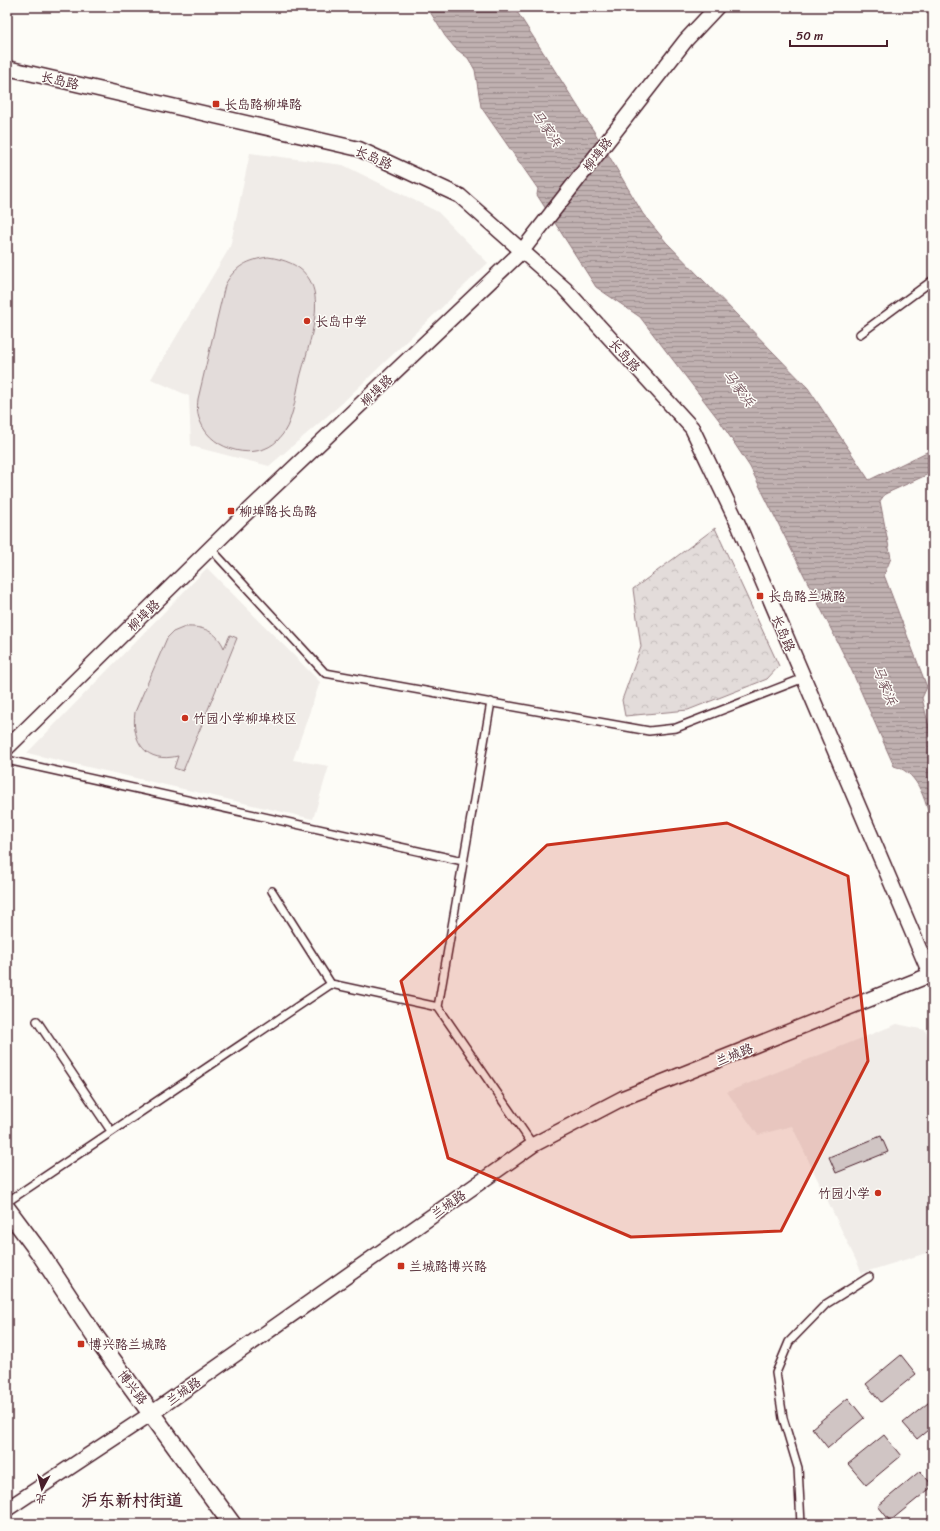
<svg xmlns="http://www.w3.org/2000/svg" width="940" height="1531" viewBox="0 0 940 1531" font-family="Sriracha,'LXGW WenKai TC',sans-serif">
  <defs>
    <pattern id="park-crowns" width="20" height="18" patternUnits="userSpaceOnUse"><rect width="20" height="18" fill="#e3dcda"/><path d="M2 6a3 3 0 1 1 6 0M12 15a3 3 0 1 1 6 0" fill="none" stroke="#c4bcbb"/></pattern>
    <pattern id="water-rules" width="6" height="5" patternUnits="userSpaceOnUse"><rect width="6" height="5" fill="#c0b1b1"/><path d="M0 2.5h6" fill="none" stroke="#9e8f90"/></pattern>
  </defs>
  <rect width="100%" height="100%" fill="#fdfcf7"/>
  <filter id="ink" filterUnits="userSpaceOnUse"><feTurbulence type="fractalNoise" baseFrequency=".025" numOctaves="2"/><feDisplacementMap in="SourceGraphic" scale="8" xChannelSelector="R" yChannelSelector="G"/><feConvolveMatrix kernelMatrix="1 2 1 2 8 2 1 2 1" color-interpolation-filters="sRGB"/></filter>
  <g filter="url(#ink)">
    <!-- built -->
    <path fill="#f0ece8" d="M250,153L343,165L438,212L488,263L339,406L269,466L191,446L189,396L151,379L230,247Z
      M207,568L320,682L293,760L329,766L313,819L27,753Z
      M897,1024L925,1030L933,1049V1251L862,1273L792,1126L758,1135L727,1092Z"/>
    <!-- park -->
    <path fill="url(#park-crowns)" stroke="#967e82" d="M715,528L779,666L767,679L688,710L625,716L622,700L641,647L633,589Z"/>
    <!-- pitch -->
    <path fill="#e3dcda" stroke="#967e82" d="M268,257C340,267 312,331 300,378C295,398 293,425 278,440C257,462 212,451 201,423C197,415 197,408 198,399L225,285C235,266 248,260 268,257Z
      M185,627C202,626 217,631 224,648L230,635L237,638L183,771L174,768L178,756C146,764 131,742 135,712L167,638L173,632Z"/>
    <!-- water -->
    <path fill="url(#water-rules)" stroke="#91777b" d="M427,7H514L602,144L643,214L666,242L808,388L869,480L933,449V472L885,494L880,501L891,558L884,575L927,687L922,698L933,743L931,771L933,780V829C926,805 921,773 894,766L851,669L750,467L719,420L640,317L596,287L537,195L538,189L481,107L475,70L468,58L455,48L445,36Z"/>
    <!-- building -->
    <path fill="#d0c5c4" stroke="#4a1f2b" d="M881,1136L888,1152L836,1173L829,1157Z
      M901,1355L916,1374L881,1402L866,1384Z
      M848,1398L864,1418L828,1448L812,1428Z
      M933,1399V1426L917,1439L903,1423Z
      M884,1435L901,1456L866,1485L848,1464Z
      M920,1471L933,1486L890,1521L878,1506Z"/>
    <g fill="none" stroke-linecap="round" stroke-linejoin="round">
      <!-- service casing -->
      <g stroke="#4a1f2b" stroke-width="10">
        <path id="service" d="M860,334L933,280
          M211,549L325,673L649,731L676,728L804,678
          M491,702L438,1007L533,1145
          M7,760L463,861
          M272,891L331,984
          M37,1021L111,1131
          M7,1202L331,984L438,1007
          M801,1524L798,1468L783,1418L776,1373L789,1342L826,1304L869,1277"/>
      </g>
      <!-- minor casing -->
      <g stroke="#4a1f2b" stroke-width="17">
        <path id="minor" d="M7,68L359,149L460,196L565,289L692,428L739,526L933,981
          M7,748L241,518L522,251L686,40L717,7
          M7,1509L152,1413L533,1145L623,1098L930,975"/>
      </g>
      <!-- tertiary casing -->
      <g stroke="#4a1f2b" stroke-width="20">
        <path id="tertiary" d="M7,1209L39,1252L94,1335L232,1524"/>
      </g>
      <!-- service -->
      <use href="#service" stroke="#fdfcf7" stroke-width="7"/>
      <!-- minor -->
      <use href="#minor" stroke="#fdfcf7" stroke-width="14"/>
      <!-- tertiary -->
      <use href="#tertiary" stroke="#fdfcf7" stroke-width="17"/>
    </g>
  </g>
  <!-- marked area -->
  <path fill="#c8321e" fill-opacity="0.2" stroke="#c8321e" stroke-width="3" stroke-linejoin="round" d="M727,823L848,876L868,1061L781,1231L631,1237L448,1158L401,981L547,845Z"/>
  <!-- markers -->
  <g fill="#c8321e" stroke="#fdfcf7" stroke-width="1.5">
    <rect x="212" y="100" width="8" height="8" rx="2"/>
    <circle cx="307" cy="321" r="4"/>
    <rect x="227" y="507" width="8" height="8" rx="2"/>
    <rect x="756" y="592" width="8" height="8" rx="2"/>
    <circle cx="185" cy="718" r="4"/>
    <circle cx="878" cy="1193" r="4"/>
    <rect x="397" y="1262" width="8" height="8" rx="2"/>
    <rect x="77" y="1340" width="8" height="8" rx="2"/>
  </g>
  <g text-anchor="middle" stroke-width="3" stroke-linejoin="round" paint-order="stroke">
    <!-- street labels -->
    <g font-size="13" fill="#4a1f2b" stroke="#fdfcf7">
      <text transform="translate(60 80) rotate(13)" y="5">长岛路</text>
      <text transform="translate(597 154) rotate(-52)" y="5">柳埠路</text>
      <text transform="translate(374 157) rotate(23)" y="5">长岛路</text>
      <text transform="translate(625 355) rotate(48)" y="5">长岛路</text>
      <text transform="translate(376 390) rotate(-44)" y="5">柳埠路</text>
      <text transform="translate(143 615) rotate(-44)" y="5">柳埠路</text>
      <text transform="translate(784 633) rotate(67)" y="5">长岛路</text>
      <text transform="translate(734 1054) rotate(-22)" y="5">兰城路</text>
      <text transform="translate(448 1204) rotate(-35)" y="5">兰城路</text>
      <text transform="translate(133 1387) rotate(53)" y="5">博兴路</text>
      <text transform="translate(183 1391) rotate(-35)" y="5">兰城路</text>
    </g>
    <!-- poi labels -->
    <g font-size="13" fill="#4a1f2b" stroke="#fdfcf7" text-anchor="start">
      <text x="224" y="109">长岛路柳埠路</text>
      <text x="315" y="326">长岛中学</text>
      <text x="239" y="516">柳埠路长岛路</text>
      <text x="768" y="601">长岛路兰城路</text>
      <text x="193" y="723">竹园小学柳埠校区</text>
      <text x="870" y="1198" text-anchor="end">竹园小学</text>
      <text x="409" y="1271">兰城路博兴路</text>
      <text x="89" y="1349">博兴路兰城路</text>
    </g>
    <!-- water labels -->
    <g font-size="14" font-style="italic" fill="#73525a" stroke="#fdfcf7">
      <text transform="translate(547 128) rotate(55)" y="5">马家浜</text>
      <text transform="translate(739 388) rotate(53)" y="5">马家浜</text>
      <text transform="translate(885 685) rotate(68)" y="5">马家浜</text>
    </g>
    <!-- district labels -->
    <g font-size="17" font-weight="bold" fill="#4a1f2b" stroke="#fdfcf7">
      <text x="132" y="1506">沪东新村街道</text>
    </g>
  </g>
  <!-- margin -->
  <rect width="940" height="1531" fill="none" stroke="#fdfcf7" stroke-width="24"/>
  <rect x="12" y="12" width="916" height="1507" fill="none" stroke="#4a1f2b" stroke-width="1.5" filter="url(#ink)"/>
  <!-- north arrow -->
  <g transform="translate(42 1489) rotate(187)" stroke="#fdfcf7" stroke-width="3" paint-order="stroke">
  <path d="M0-3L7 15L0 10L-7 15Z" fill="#4a1f2b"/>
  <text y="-6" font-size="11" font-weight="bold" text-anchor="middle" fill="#4a1f2b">北</text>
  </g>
  <!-- scale -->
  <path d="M790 40v6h97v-6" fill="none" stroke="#4a1f2b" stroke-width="2"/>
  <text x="796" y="40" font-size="12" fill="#4a1f2b" stroke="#fdfcf7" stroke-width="3" paint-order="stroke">50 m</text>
</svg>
